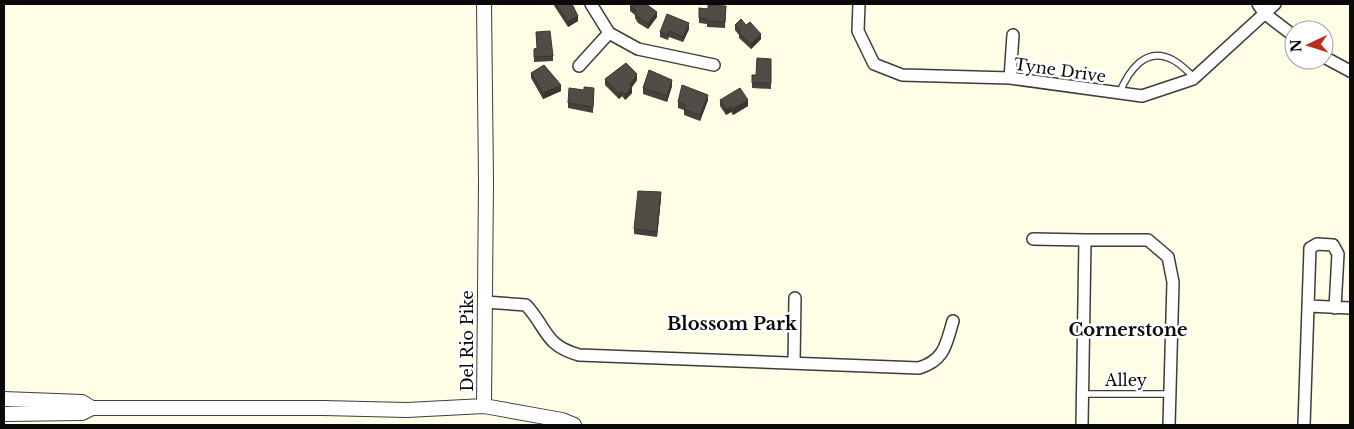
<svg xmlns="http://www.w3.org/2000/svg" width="1354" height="429" viewBox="0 0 1354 429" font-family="'Libre Baskerville',serif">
  <rect width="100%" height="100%" fill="#fffde6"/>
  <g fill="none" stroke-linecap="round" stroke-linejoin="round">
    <!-- service casing -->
    <g stroke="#3d3d3d" stroke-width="8">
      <path id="service" d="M1119,94C1128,72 1145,45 1173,60C1181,64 1188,72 1195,78
        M1083,394H1170"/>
    </g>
    <!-- minor casing -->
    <g stroke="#3d3d3d" stroke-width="14">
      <path id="minor" d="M591,4L609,33L638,49L714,65
        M859,4L858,31L874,64L902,75L1010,78L1142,96L1193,79L1275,4
        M1258,4L1264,13L1294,36
        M1324,57L1350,71
        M579,66L609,33
        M1010,78L1013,35
        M1033,239L1085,240
        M485,302L526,305C548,329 544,345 579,355L919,368C945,360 946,344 953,321
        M1309,306L1350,308
        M794,363L795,298
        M1082,425L1085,240H1148L1168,257L1173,282L1169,425
        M1304,425L1310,248L1317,244L1333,245L1338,254L1335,308"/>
    </g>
    <!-- tertiary casing -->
    <g stroke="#3d3d3d" stroke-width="16">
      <path id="tertiary" d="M4,399L82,402L92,408
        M484,406L486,181L484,4
        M4,414L82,413L92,408H323L407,410L484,406L562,420L574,425"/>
    </g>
    <!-- service -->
    <use href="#service" stroke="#fff" stroke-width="5.5"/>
    <!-- minor -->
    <use href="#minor" stroke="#fff" stroke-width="11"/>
    <!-- tertiary -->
    <use href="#tertiary" stroke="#fff" stroke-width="14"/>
  </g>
  <!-- wall -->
  <path fill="#47413c" d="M553,4H572L578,21L568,27Z
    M630,5L657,17L648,29L638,23L635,18V15L630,11Z
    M726,6L725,28L707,27V24L699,23V8L708,9Z
    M735,25L761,39L751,49L739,38V35L735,30Z
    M689,29L683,42L669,37L668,40L660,37V32Z
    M534,49L553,56V61L534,62Z
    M771,59V89L752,88V75H756Z
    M531,73L561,91L543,99L531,78Z
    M605,79L637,80L632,87V93L625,100L622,96L619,99L605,85Z
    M672,86L667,102L643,94V88Z
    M584,90L594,93L593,113L568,108V103Z
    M708,100L700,121L684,115V110L678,108V102Z
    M720,100L748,106L733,115L731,112L726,115L720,106Z
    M661,197L657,237L634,234V229Z"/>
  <!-- shaded-wall -->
  <path fill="#393531" d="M657,12V17L648,29V23Z
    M578,16V21L568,27V21Z
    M689,23V29L683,42V37Z
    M761,34V39L751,49V44Z
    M637,74V80L630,90V85Z
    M672,80V86L667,102V96Z
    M561,85V91L543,99V93Z
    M632,87V93L625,100V95Z
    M622,91V96L619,99V94Z
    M708,95V100L700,121V115Z
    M748,100V106L733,115V109Z
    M731,106V112L726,115V110Z
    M661,192V197L657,237V232Z"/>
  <!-- building -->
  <path fill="#524c46" stroke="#393531" d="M556,4H572L578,16L568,21Z
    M631,4H646L657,12L648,23L638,17L635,13L636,10L630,5Z
    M708,5L726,6L725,22L707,21V19L699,18V8L708,9Z
    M667,14L689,23L683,37L669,31L668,35L660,32Z
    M741,19L746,25L750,22L761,34L751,44L739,33L741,31L735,25Z
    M550,31L553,56L534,57V49L537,48L536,32Z
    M757,58L771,59V83H752V75H756Z
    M626,63L637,74L630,85L632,87L625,95L622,91L619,94L605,79Z
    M544,65L561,85L543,93L531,73Z
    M649,70L672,80L667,96L643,88Z
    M682,85L708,95L700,115L684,109L685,105L678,102Z
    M584,87L594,88L593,107L568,103L569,88L584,90Z
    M740,88L748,100L733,109L731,106L726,110L720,100Z
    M638,191L661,192L657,232L634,229Z"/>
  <g text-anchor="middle" stroke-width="5" stroke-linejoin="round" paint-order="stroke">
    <!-- street labels -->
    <g font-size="16" fill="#0a0a0a" stroke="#fff">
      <text transform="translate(1060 70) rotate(8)" y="6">Tyne Drive</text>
      <text transform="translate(467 341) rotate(-90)" y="6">Del Rio Pike</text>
      <text x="1126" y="386">Alley</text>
    </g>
    <!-- neighbourhood labels -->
    <g font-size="18" font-weight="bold" fill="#0a0a0a" stroke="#fff">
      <text x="732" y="330">Blossom Park</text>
      <text x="1128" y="336">Cornerstone</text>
    </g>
  </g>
  <!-- border -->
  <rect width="1354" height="429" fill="none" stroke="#0a0a0a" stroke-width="10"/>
  <!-- north arrow -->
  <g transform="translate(1309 45) rotate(266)"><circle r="24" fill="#ffffff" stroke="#9d9d9d"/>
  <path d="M0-4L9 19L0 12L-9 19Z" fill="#bc2c1f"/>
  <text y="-8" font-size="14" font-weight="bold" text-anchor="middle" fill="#0a0a0a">N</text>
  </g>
</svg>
